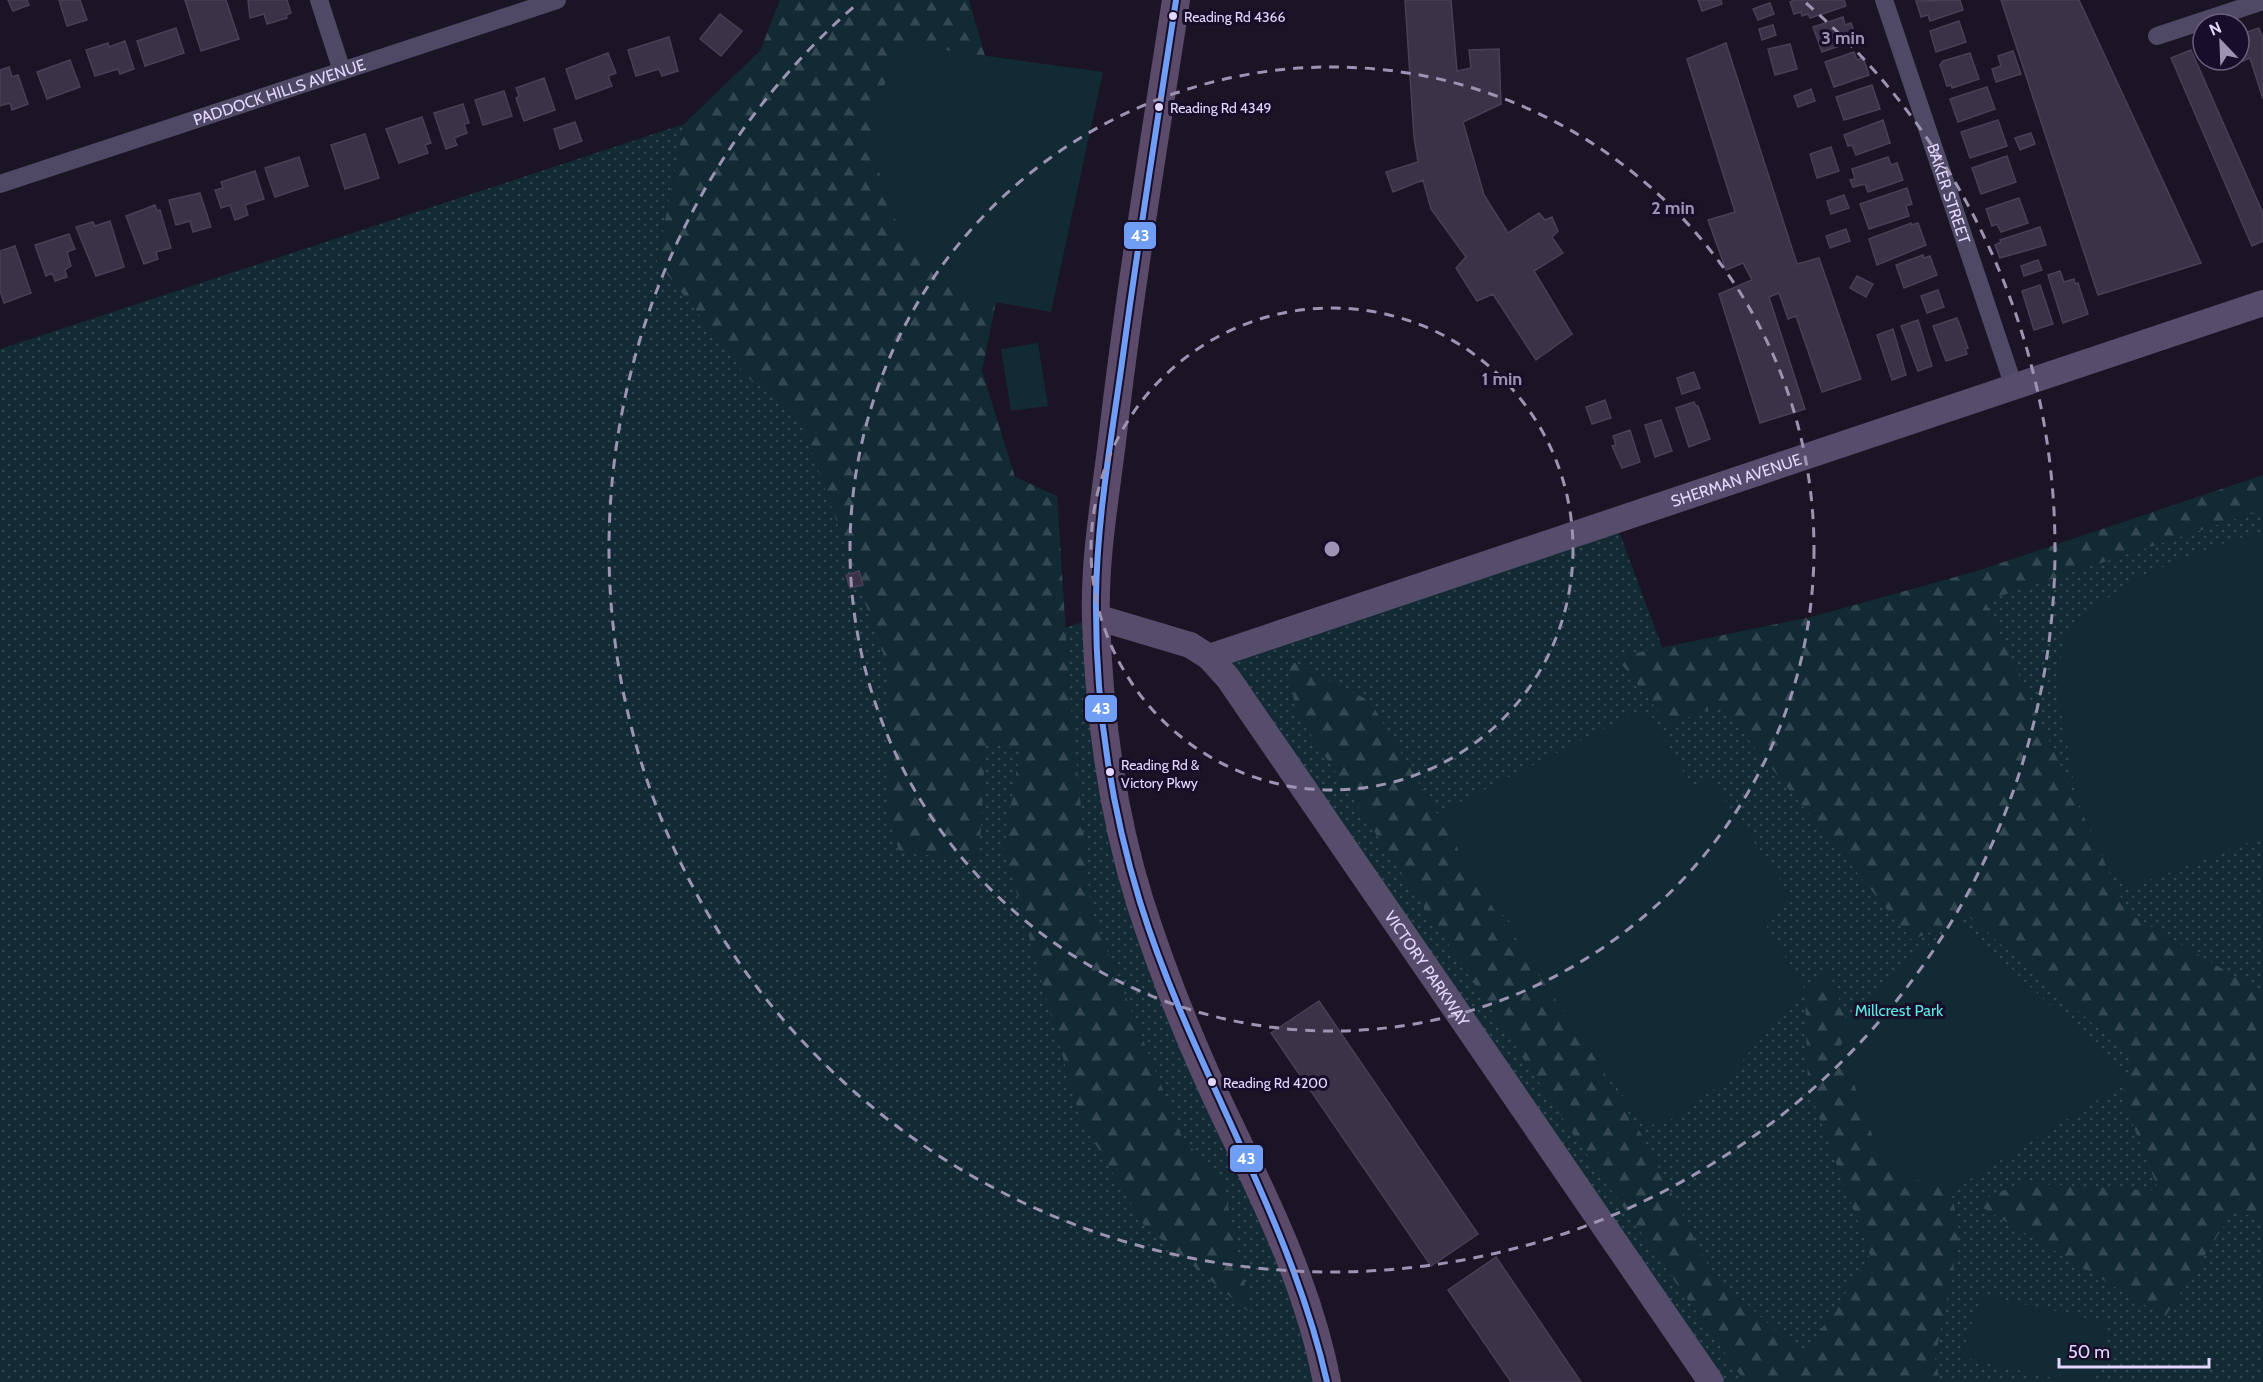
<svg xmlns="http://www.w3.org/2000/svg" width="2263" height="1382" viewBox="0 0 2263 1382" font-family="Cabin,sans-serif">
  <defs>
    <pattern id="grass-dots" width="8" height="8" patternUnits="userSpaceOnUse" patternTransform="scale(1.5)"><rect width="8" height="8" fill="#122a33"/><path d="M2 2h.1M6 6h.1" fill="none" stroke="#344852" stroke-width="1.8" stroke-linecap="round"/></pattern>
    <pattern id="forest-firs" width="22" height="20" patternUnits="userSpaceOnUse" patternTransform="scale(1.5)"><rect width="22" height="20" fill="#122a33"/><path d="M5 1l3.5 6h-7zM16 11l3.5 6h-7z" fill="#344852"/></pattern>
  </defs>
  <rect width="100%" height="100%" fill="#1a1424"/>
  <!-- grass -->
  <path fill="url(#grass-dots)" d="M684,124L657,261L866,416L983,657L1096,617L1116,801L1327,1382H0V349Z
    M2263,510V1382H1711L1209,657L1615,521L1680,695Z"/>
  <!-- forest -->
  <path fill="url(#forest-firs)" d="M780,0H969L985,56L900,44L961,295L996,302L982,371L1015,477L1057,496L1070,696L1091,910L1181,1135L1224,1187L1251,1314L1143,1224L1080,1118L1004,848L1020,750L986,741L979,859L900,853L887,816V665L799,415L747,377L657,261L684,124L760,51Z
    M2263,475V510L1985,601L2128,913L2263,993V1218L2233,1212L2165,1317L1975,1203L2020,1183L2159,1191L2122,1097L2133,1058L1968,916L1912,940L1720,705L1669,725L1616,657L1811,617L1977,571Z
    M1287,659L1370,701L1494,909L1596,1059L1643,1137L1712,1273L1804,1356L1870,1255L1808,1087L1805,990L1829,971L1847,1021L1841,1047L1884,1168L1951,1191L1960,1234L1935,1358L1940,1382H1745L1578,1142L1296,712Z"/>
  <!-- pitch -->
  <path fill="#122a33" d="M900,44L1103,72L1051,312L961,296L901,236L874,158L875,109Z
    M1038,343L1048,406L1011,411L1001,349Z
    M2263,534V837L2126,889L2099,850L2076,796L2056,682L2062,649L2071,625L2119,590L2149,572L2238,538Z
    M1637,712L1653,718L1693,789L1710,778L1794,900L1762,922L1766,925L1805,990L1721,1084L1663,1125L1644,1124L1596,1059L1519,944L1523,941L1507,918L1494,909L1437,814Z
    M1960,921L2130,1080L1951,1191L1884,1168L1841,1047L1847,1021L1907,962Z
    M1982,1295L2108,1323L2095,1382H2071L1960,1357Z"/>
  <!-- building -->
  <path fill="#3a3246" stroke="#483f58" stroke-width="1.5" d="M8,0H27L29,5L13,11Z
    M59,0H80L87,20L67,26Z
    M185,0H226L239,39L201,51Z
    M248,0H287L291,13L286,15L287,18L267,24L264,14L250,18Z
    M1405,0H1451L1457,71L1471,68L1469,50L1499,49L1501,104L1463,122L1484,195L1508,233L1539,213L1545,220L1552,217L1558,231L1552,237L1563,253L1534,271L1572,334L1536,360L1493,294L1477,301L1456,268L1466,257L1431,209L1423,180L1393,192L1386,172L1418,162L1414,137Z
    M1698,0H1721L1722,4L1702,11Z
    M1794,0H1844L1846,6L1810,18L1808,14L1802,16L1801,12L1794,14L1790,2Z
    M1960,0L1963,10L1930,21L1928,15L1921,17L1916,1Z
    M2001,0H2079L2201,263L2098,295Z
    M1770,3L1774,14L1758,20L1753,9Z
    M720,14L742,31L721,56L700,39Z
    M1843,17L1845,25L1851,23L1857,40L1822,52L1813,27Z
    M1959,21L1966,42L1936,52L1930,31Z
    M1773,25L1776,35L1762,40L1759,29Z
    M176,28L184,53L145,66L137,41Z
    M2259,28L2263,39V99L2250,58L2226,68L2223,60H2239V35Z
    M669,37L678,71L662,76L659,69L636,76L628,50Z
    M125,41L134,69L120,74L118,69L95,76L86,50L108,43L109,47Z
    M1726,43L1797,264L1819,258L1861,379L1822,392L1796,316L1788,319L1779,293L1769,297L1805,409L1760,423L1719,294L1752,280L1743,263L1726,270L1708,220L1735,212L1687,59Z
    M1790,44L1797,69L1775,75L1768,49Z
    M2191,50L2263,213V241L2252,246L2171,58Z
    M2013,51L2021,74L1996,82L1992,69L2001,66L1998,56Z
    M1854,52L1857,60L1863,57L1869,75L1834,87L1825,62Z
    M608,53L616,73L608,76L612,86L576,99L566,69Z
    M1970,53L1979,79L1952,88L1951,85L1947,86L1940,65L1943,61Z
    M70,60L80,87L47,99L37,72Z
    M9,67L12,77L18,75L28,104L12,110L10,103L0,106V70Z
    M544,78L555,110L524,121L516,98L519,96L516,88Z
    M1872,85L1880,109L1844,120L1836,97Z
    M1987,87L1995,109L1958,122L1950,99Z
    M1811,89L1815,101L1798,107L1794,96Z
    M504,91L512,116L483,125L475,100Z
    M463,104L469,123L464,124L467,133L454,138L457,145L446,149L434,113Z
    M422,117L431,143L425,145L428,153L399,163L386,129Z
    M1883,120L1890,143L1856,155L1852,145L1848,146L1844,135Z
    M1998,120L2007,146L1970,158L1961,132Z
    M575,122L582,141L560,149L554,129Z
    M2031,133L2035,144L2020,150L2015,138Z
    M365,134L379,178L345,189L331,145Z
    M1831,147L1839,171L1817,178L1810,154Z
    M2007,156L2016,182L1981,194L1972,168Z
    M299,157L308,186L275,197L265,168Z
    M1888,157L1891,165L1897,163L1903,180L1868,192L1865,184L1853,187L1850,180L1855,179L1852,169Z
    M255,171L264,199L245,205L248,215L235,220L230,205L221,208L215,190L223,188L221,182Z
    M1907,188L1912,204L1906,206L1909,216L1869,229L1860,204Z
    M200,193L211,227L193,232L190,221L176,225L169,200Z
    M1844,195L1849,208L1831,214L1827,201Z
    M2019,198L2028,223L2001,232L1997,224L1992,226L1986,209Z
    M155,205L157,211L160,210L171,248L156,252L158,259L144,264L126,216Z
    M110,221L124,267L96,276L76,227L93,222L95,226Z
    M1911,223V225L1918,223L1926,245L1877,265L1869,239Z
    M2040,227L2046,245L2000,258L1995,245L2001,242L2000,240Z
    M1846,229L1850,241L1830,248L1826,236Z
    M69,234L75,249L67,252L71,266L65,270L67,277L55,281L52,273L46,276L35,245Z
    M15,246L31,293L4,303L0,291V251Z
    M1923,255L1924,258L1930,256L1937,275L1904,288L1896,265Z
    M2038,260L2042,270L2024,276L2021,266Z
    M2060,271L2064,282L2074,279L2075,284L2078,283L2088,314L2063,323L2048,275Z
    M1857,276L1873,284L1866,297L1850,288Z
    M2040,285L2053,324L2034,330L2022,291Z
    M1938,290L1944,307L1927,313L1921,296Z
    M1957,318L1968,348L1965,349L1967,354L1946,361L1933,326Z
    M1918,320L1932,366L1918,371L1901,326Z
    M1893,329L1906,375L1892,380L1877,335Z
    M1694,372L1700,388L1682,394L1677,378Z
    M1605,400L1611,418L1592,424L1586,407Z
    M1694,402L1696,406H1698L1710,439L1689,447L1676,408Z
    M1661,420L1672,451L1655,457L1645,425Z
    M1630,430L1640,462L1622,468L1612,446L1616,445L1613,436Z
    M859,571L863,585L850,588L846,575Z
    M1319,1001L1478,1234L1431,1266L1271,1033Z
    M1496,1257L1581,1382H1511L1448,1290Z"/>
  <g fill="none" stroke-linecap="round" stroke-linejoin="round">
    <!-- street -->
    <g stroke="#504965" stroke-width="18">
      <path d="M319,0L342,71"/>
      <path id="s1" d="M1884,0L2014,387"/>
      <path d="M2157,36L2263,1"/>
      <path id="s2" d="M0,184L557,0"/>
    </g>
    <!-- secondary -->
    <g stroke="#564c6b" stroke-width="26">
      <path id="s3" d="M1096,617L1190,645L1209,657L1228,678L1711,1382"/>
      <path id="s4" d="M1209,657L2263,303"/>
    </g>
    <!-- primary -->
    <path stroke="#5b4a6a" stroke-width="28" d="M1176,0C1154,144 1130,288 1113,433C1106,494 1094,557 1096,619C1099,713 1112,812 1140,902C1164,977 1194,1051 1228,1122C1269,1207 1309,1289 1327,1382"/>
    <!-- bus-1 casing -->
    <g stroke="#190e2a" stroke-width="10">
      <path id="bus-1" d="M1176,0C1158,118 1139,236 1123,355C1112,435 1097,517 1096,597C1095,699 1110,804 1140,902C1191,1067 1289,1213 1327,1382"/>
    </g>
    <!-- bus-1 -->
    <use href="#bus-1" stroke="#6f9ef4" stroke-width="6"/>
  </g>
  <!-- distance rings -->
  <g fill="none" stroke="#9d93b2" stroke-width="3" stroke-dasharray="10 8">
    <circle cx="1332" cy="549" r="241"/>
    <circle cx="1332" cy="549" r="482"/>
    <path d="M1806 3A723 723 0 1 1 858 3"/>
  </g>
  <!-- markers -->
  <g fill="#e4d7ff" stroke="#190e2a" stroke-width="2">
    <circle cx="1173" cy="16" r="5"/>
    <circle cx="1159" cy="107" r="5"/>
    <circle cx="1110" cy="772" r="5"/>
    <circle cx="1212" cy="1082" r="5"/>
  </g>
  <g text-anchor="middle" stroke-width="6" stroke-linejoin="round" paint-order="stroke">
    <!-- bus labels -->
    <g font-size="14" fill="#e4d7ff" stroke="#190e2a" text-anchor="start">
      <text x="1184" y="22">Reading Rd 4366</text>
      <text x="1170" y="113">Reading Rd 4349</text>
      <text x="1121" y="770">Reading Rd &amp;<tspan x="1121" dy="18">Victory Pkwy</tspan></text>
      <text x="1223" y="1088">Reading Rd 4200</text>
    </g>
    <!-- street labels -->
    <g font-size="16" fill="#e4d7ff" stroke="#190e2a">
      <text dy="6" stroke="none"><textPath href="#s2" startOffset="294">PADDOCK HILLS AVENUE</textPath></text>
      <text dy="6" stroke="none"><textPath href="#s1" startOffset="204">BAKER STREET</textPath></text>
      <text dy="6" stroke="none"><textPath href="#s4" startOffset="556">SHERMAN AVENUE</textPath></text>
      <text dy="6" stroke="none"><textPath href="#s3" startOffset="501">VICTORY PARKWAY</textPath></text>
    </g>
    <!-- park labels -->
    <g font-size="16" fill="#59eae4" stroke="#190e2a">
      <text x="1899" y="1016">Millcrest Park</text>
    </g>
  </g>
  <circle cx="1332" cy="549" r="9" fill="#9d93b2" stroke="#190e2a" stroke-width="3"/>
  <g font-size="18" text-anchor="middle" font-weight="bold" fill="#9d93b2" stroke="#190e2a" stroke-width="6" stroke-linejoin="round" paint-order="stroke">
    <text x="1843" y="44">3 min</text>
    <text x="1673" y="214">2 min</text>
    <text x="1502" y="385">1 min</text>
  </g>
  <g stroke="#190e2a" stroke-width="2">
    <rect x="1123" y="221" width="34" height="29" rx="6" fill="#6f9ef4"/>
    <rect x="1084" y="694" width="34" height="29" rx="6" fill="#6f9ef4"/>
    <rect x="1229" y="1144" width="35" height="29" rx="6" fill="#6f9ef4"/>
  </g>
  <g font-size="16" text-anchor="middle" font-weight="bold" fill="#fff">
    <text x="1140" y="241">43</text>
    <text x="1101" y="714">43</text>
    <text x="1246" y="1164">43</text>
  </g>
  <!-- north arrow -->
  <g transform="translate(2221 42) rotate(337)"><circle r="28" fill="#190e2a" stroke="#6a5e7f" stroke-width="1.5"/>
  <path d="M0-4.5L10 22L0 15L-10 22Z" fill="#9d93b2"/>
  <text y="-9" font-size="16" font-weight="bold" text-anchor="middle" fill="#e4d7ff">N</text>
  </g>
  <!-- scale -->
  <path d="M2059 1358v9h150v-9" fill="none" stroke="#e4d7ff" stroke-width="3"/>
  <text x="2068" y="1358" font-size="18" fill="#e4d7ff" stroke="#190e2a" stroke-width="4.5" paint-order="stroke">50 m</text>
</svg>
